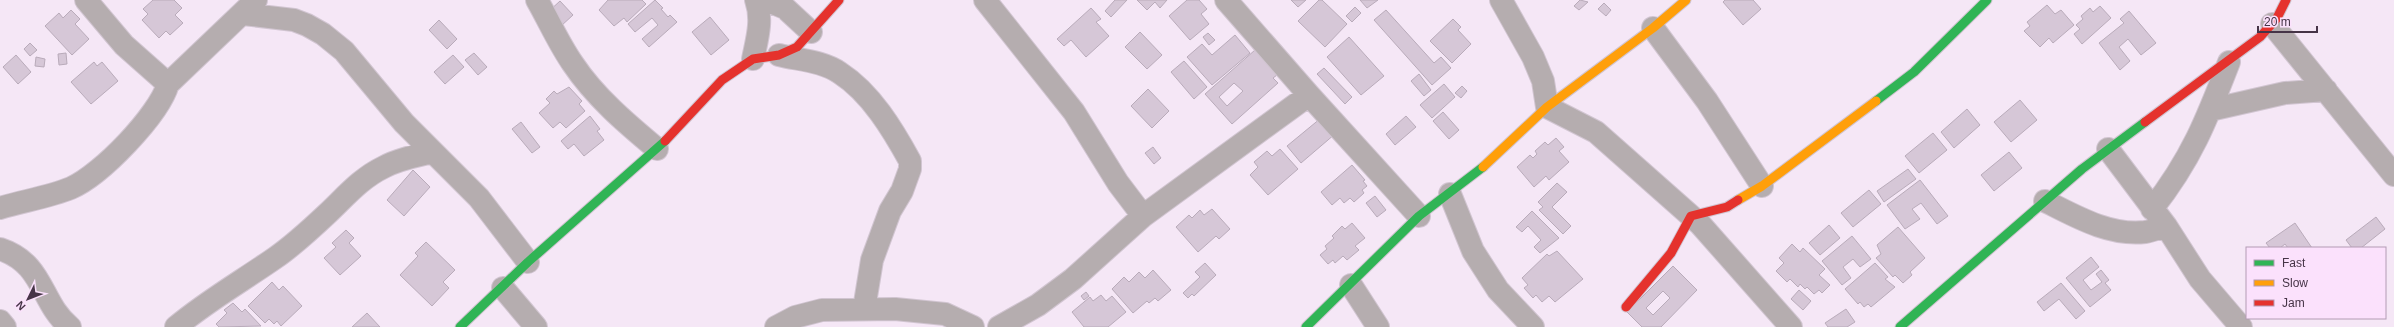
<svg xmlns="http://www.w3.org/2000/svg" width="2394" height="327" viewBox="0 0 2394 327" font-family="Helvetica,sans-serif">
  <rect width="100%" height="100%" fill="#f5e7f6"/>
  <!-- building -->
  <path fill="#d6c7d7" stroke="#b9abba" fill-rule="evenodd" d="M153,0H174L182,8L175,15L183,23L170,35L166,31L159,38L142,20L148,14L143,9Z
    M608,0H642L646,4L627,22L624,18L614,26L599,10Z
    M655,0L663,8L661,9L668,17L670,15L677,22L649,47L642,39L658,25L652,18L635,32L628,24Z
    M1115,0H1127L1111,17L1105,11Z
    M1137,0H1167L1160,8L1155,2L1147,10Z
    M1187,0H1199L1207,9L1201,14L1209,24L1190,40L1169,16Z
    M1291,0H1306L1298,7Z
    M1319,0H1322L1347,24L1325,47L1298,21Z
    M1360,0H1378L1367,8Z
    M1580,0L1588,2L1579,10L1574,6Z
    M1725,0H1753L1761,9L1743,25L1723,2Z
    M560,1L573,15L561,26L548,12Z
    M1604,3L1611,10L1606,16L1598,9Z
    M2047,5L2055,14L2061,10L2074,25L2053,43L2049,38L2040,47L2024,31L2030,26L2027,22Z
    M2100,6L2111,18L2082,44L2074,34L2080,29L2076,25L2083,19L2081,16L2090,8L2093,12Z
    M1355,7L1361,13L1352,22L1346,16Z
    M1091,8L1101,19L1096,22L1109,36L1086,57L1071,40L1064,46L1057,39Z
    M71,10L80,19L75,24L89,39L72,55L45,26L59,13L63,18Z
    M1386,10L1434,63L1441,57L1451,68L1432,85L1374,20Z
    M2129,11L2156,43L2141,55L2128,39L2119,47L2130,61L2120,70L2099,43L2124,23L2120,19Z
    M710,17L729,40L711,55L692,32Z
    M1453,19L1461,27L1458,30L1471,44L1452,63L1430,41Z
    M439,20L457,39L447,49L429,30Z
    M1140,32L1162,55L1147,69L1125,47Z
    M1208,33L1215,40L1209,45L1203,37Z
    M1235,35L1250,53L1212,85L1187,57L1202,44L1212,55Z
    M1349,37L1384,76L1361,95L1327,57Z
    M30,43L37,50L30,56L24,49Z
    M1255,50L1277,75L1273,78L1278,83L1232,124L1205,94Z
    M66,53L67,64L59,65L58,54Z
    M474,53L487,67L478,75L465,60Z
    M16,55L31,72L18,84L3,67Z
    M453,55L464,67L445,84L434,72Z
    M36,57L45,59L44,67L35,66Z
    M1184,61L1207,87L1194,99L1171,72Z
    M94,62L97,66L102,62L118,81L91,104L71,82Z
    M1324,68L1352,97L1345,104L1317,74Z
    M1419,74L1431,90L1424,96L1411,81Z
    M1234,83L1243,91L1227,106L1219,97Z
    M1444,84L1455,97L1432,118L1420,105Z
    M1462,86L1467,91L1461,98L1455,93Z
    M569,87L582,101L579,104L585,111L566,128L560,122L553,128L539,113L550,103L546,99L554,91L557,94Z
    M1148,89L1169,111L1152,128L1131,106Z
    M2020,100L2037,120L2011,142L1994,122Z
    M1967,109L1980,125L1954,148L1941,132Z
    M1443,112L1459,130L1449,139L1433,121Z
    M590,116L600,129L597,131L604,140L584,156L574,144L568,149L561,141Z
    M1406,116L1416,127L1395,145L1386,134Z
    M1321,118L1335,134L1301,163L1287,146Z
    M521,122L540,147L532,153L512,129Z
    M1933,133L1947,150L1919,173L1905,156Z
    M1556,138L1564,147L1559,151L1569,162L1549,180L1546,176L1534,187L1517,167L1530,155L1533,158L1537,154L1535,151L1545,142L1548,145Z
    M1153,147L1161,158L1154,164L1145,153Z
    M1280,149L1298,169L1268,195L1250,175L1258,167L1254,162L1267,151L1272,156Z
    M2009,152L2022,168L1994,191L1981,175Z
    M1352,165L1365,180L1363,181L1367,186L1362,190L1364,193L1354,202L1350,198L1344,203L1340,198L1332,205L1321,192Z
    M1908,169L1916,179L1884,202L1877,191Z
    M413,170L430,187L404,216L387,200Z
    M1920,180L1948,216L1937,224L1921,203L1912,209L1920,219L1905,229L1887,205Z
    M1557,183L1567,192L1552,207L1571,226L1563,234L1539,210L1543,207L1538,202Z
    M1869,190L1881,204L1853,227L1841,213Z
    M1375,196L1386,210L1377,217L1366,203Z
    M1212,209L1230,229L1219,239L1216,236L1198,252L1176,227L1189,215L1192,218L1200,210L1204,215Z
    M1532,211L1559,238L1540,253L1534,247L1541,240L1528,226L1522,232L1516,227Z
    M2376,217L2385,229L2361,248H2352L2346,240Z
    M1352,223L1365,238L1355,246L1359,250L1347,260L1343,256L1335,263L1333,260L1328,264L1320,255L1327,249L1325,246L1334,238L1332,236L1342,226L1345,229Z
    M2295,223L2312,248H2288L2285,244L2280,248H2270L2266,243Z
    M1829,225L1840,238L1820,255L1809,243Z
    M1898,227L1925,258L1910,272L1912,275L1903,283L1895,275L1893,277L1876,258L1881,254L1877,245Z
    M346,230L354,238L349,243L361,256L340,275L324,258L336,247L332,243Z
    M1852,236L1871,259L1860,267L1853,259L1843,267L1851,278L1842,285L1822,261Z
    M426,242L455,270L443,282L449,288L432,306L400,275L418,256L415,253Z
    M1792,244L1800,252L1803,248L1825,269L1819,275L1830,285L1822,293L1819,290L1814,294L1807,287L1805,289L1800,284L1798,287L1790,279L1787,282L1776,271L1784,263L1779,258Z
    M1557,251L1583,279L1555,302L1549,296L1542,302L1536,295L1533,298L1524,288L1528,285L1522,278L1547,254L1549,256Z
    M2091,257L2099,267L2083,280L2091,290L2102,282L2096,274L2101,270L2109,280L2105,283L2111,290L2090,307L2066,278Z
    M1205,263L1216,275L1194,296L1192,294L1188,298L1183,293L1200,277L1195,272Z
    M1875,263L1888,277L1885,279L1895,287L1871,307L1868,304L1864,307L1860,302L1858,304L1845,289Z
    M1673,266L1697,290L1661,327H1642L1627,312ZM1663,291L1670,298L1653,315L1646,308Z
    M1153,270L1171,290L1158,301L1155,298L1149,303L1147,301L1133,313L1112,289L1124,277L1129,282L1139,272L1145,278Z
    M272,282L279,290L283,286L302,306L281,326L277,321L274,324L269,319L265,323L248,306Z
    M2061,283L2085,311L2076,319L2059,299L2044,311L2037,302Z
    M1799,290L1811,301L1803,310L1791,299Z
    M1086,292L1089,296L1084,300L1081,296Z
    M1101,295L1106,301L1112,296L1126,312L1108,327H1084L1072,312L1090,297L1093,301Z
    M233,303L242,312L245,309L261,326L219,327L216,324L227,313L224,310Z
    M1846,309L1855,322L1847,327H1828L1825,323Z
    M367,313L380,327H352Z"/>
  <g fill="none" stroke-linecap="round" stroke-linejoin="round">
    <!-- street casing -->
    <g stroke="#d1c5d1" stroke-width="24">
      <path id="street" d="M86,0L124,45L168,84
        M537,0C549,21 559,44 573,64C595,97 627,124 657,149
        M766,0L785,8L811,32
        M985,0L1074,112L1118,183L1143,216
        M1226,0L1309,95L1419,216
        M1501,0L1533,57L1543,81L1547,107L1596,132L1700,224L1791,327
        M243,14L294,20L307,25L323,34L344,51L404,123L479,198L528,262
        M2272,24L2394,175
        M1653,28L1707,101L1762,186
        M779,55C799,60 823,61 840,73C871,93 893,130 910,161V169L902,191L890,211L872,260L864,309
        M753,59C757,39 763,20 756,0
        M2210,110L2285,93L2326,90
        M2108,149L2166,226L2200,279L2241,327
        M1450,194L1473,251L1498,290L1533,327
        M2045,201C2075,216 2109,236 2145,232C2152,231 2159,228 2166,226
        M0,208C23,201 49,197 71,188C101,175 159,115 168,84L256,0
        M2152,209C2191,160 2207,119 2229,62
        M0,249C45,264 40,303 70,327
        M1351,285L1378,327
        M503,288L536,327
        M0,321L5,327
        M176,327C207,301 242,281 275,258C294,245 311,229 328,213C346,196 361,178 384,167C399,159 416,156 433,152
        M776,327L795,317L822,310L895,309L945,314L973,327
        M999,327L1038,305L1073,279L1143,216L1309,95"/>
    </g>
    <!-- fast casing -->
    <g stroke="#d1c5d1" stroke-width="11">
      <path id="fast" d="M1876,101L1914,72L1987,0
        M460,327L528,262L665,141
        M1306,327L1419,216L1483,167
        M1900,327L2082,169L2145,122"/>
    </g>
    <!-- slow casing -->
    <g stroke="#d1c5d1" stroke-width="11">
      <path id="slow" d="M1483,167L1547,107L1653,28L1686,0
        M1738,200L1762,186L1876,101"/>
    </g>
    <!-- jam casing -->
    <g stroke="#d1c5d1" stroke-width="11">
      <path id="jam" d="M2145,122L2260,37L2277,18L2286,0
        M665,141L722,80L753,59L779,55L797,47L839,0
        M1626,307L1671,253L1691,216L1727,207L1738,200"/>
    </g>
    <!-- street -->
    <use href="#street" stroke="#b5adaf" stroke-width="22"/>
    <!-- fast -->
    <use href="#fast" stroke="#30b455" stroke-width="9"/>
    <!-- slow -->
    <use href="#slow" stroke="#ff9f0a" stroke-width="9"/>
    <!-- jam -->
    <use href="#jam" stroke="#e5322d" stroke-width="9"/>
  </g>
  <!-- legend -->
  <rect x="2246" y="247" width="140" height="72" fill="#fbe1fc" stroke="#b39cb4"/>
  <rect x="2254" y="260" width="20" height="6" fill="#30b455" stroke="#b39cb4"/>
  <text x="2282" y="267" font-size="12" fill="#463447">Fast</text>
  <rect x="2254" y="280" width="20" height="6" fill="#ff9f0a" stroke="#b39cb4"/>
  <text x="2282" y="287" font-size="12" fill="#463447">Slow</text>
  <rect x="2254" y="300" width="20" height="6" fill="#e5322d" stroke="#b39cb4"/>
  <text x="2282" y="307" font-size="12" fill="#463447">Jam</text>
  <!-- north arrow -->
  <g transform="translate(28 299) rotate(227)" stroke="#fbe1fc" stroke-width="3" paint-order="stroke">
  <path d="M0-3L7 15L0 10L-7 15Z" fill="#463447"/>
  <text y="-6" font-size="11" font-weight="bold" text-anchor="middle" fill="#463447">N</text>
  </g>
  <!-- scale -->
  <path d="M2258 26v6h59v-6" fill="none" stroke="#463447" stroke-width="2"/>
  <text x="2264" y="26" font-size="12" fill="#463447" stroke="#fbe1fc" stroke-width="3" paint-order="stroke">20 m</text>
</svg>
